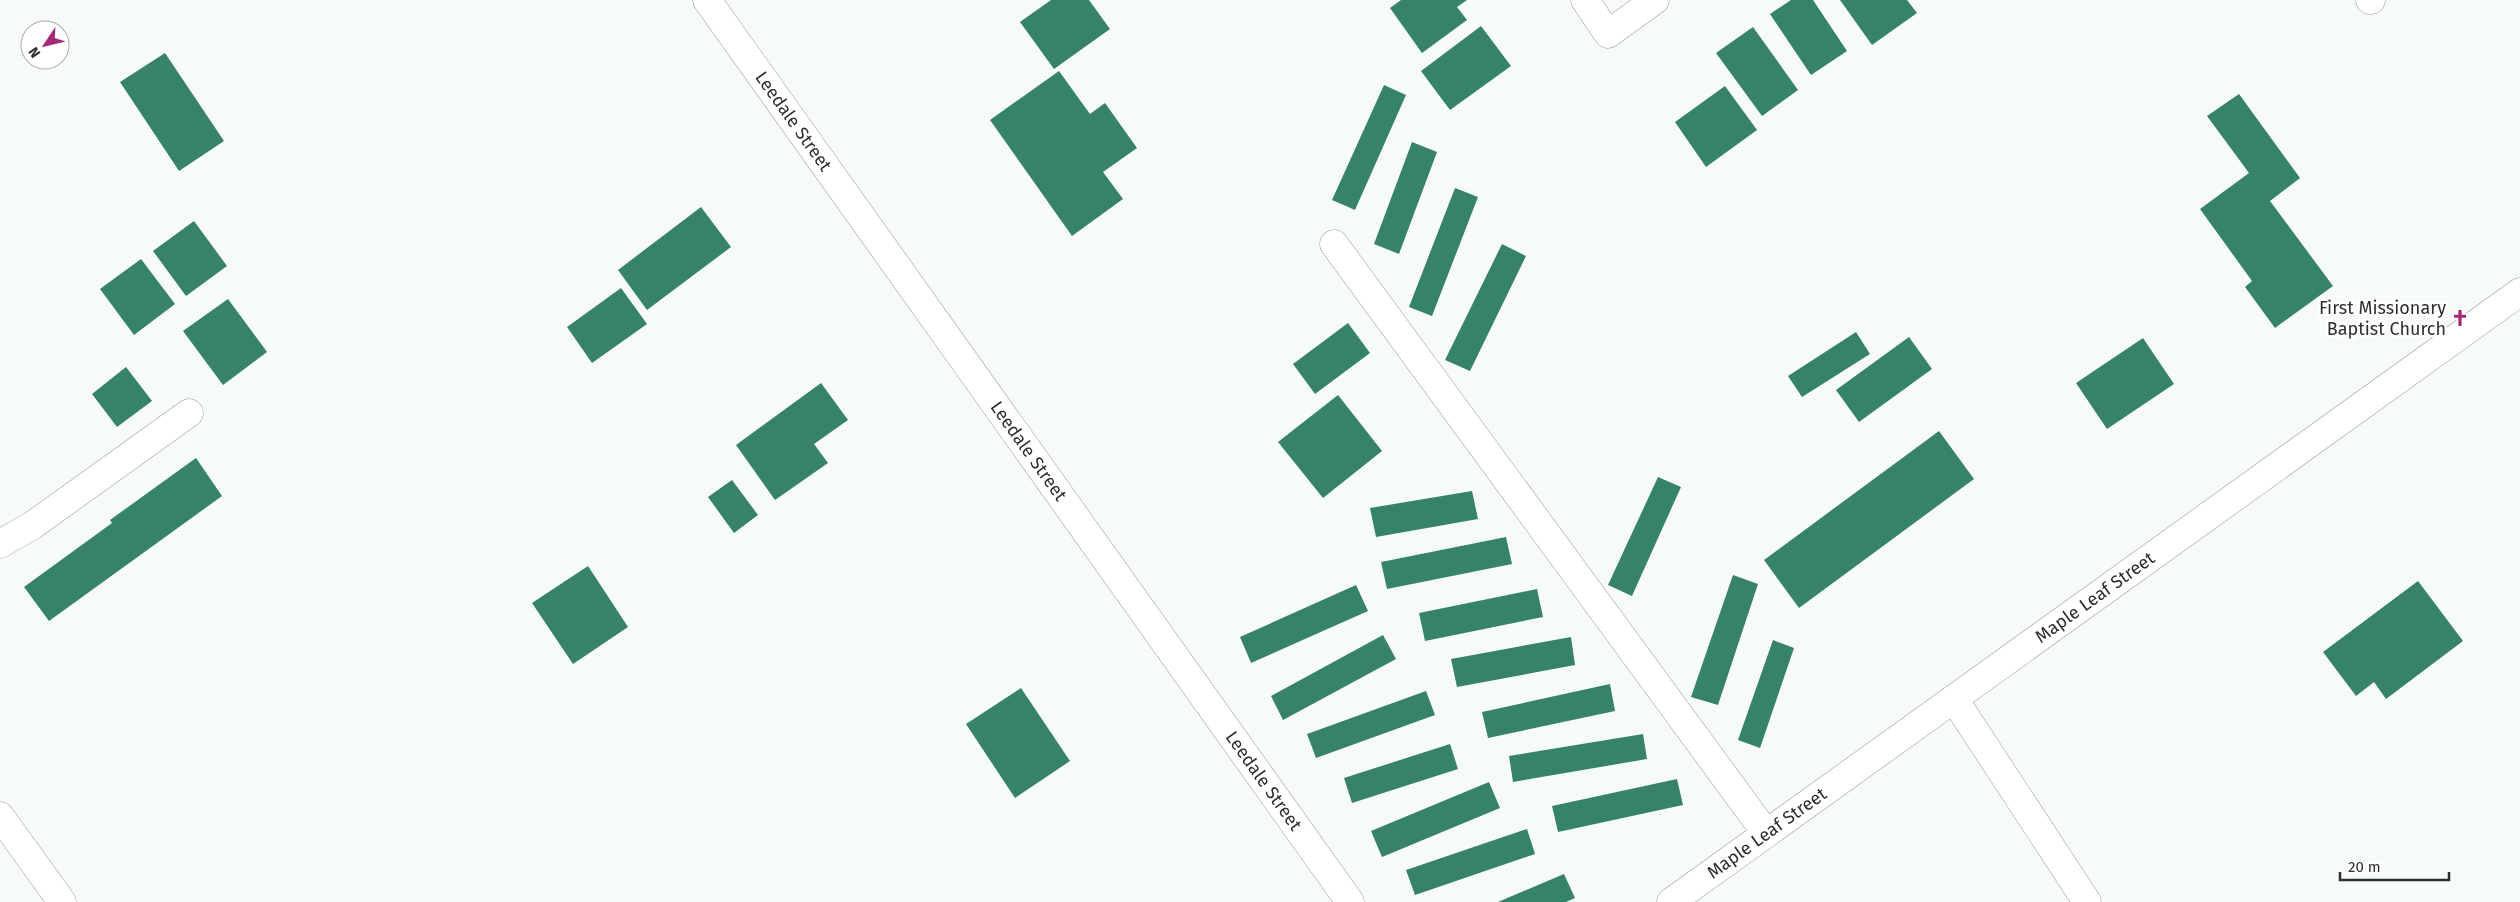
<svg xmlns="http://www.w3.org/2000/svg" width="2520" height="902" viewBox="0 0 2520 902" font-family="'Fira Sans',sans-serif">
  <rect width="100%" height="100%" fill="#f6faf8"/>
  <!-- building -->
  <path fill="#378368" d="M1051,0H1089L1110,29L1054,69L1020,22Z
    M1401,0H1467L1457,7L1467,20L1422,53L1390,8Z
    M1791,0H1813L1847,51L1811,75L1770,14Z
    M1840,0H1907L1917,13L1872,45Z
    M1481,26L1511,66L1450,110L1421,71Z
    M1753,27L1798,90L1762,116L1716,53Z
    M165,53L224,141L179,171L120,82Z
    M1059,71L1090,114L1105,103L1137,148L1103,172L1123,199L1072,236L990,120Z
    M1384,85L1406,95L1355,210L1332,200Z
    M1725,86L1757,130L1706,167L1675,122Z
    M2239,94L2300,178L2270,201L2333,286L2275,328L2245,287L2252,281L2200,209L2249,173L2207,116Z
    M1412,142L1437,152L1399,254L1374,244Z
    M1455,188L1478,197L1432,316L1409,307Z
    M701,207L731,247L647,310L618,270Z
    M194,221L227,266L186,296L153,251Z
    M1502,244L1526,256L1470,371L1445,360Z
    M141,259L175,304L134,335L100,289Z
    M621,288L647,324L592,363L567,327Z
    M228,299L267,352L223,385L183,331Z
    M1348,323L1370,353L1315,394L1293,364Z
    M1856,332L1870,354L1802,397L1788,376Z
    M1909,337L1932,369L1859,422L1836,390Z
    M2143,338L2174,384L2107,429L2076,383Z
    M126,367L152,401L117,427L92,394Z
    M821,383L848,420L814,444L828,463L775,500L736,445Z
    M1338,395L1382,451L1323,498L1278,442Z
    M1939,431L1974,479L1799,608L1764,560Z
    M196,458L222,496L49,621L24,587L112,523L110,520Z
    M1658,477L1681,487L1632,596L1608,585Z
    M732,480L758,515L734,533L708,497Z
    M1472,491L1478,519L1376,537L1370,508Z
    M1506,537L1512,564L1387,589L1381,562Z
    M588,566L628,627L573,664L532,603Z
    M1733,575L1758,584L1718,705L1691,697Z
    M2418,581L2463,641L2386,699L2374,682L2356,696L2323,652Z
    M1356,585L1368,611L1251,663L1240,637Z
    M1537,589L1543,617L1425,641L1419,613Z
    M1383,635L1396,659L1283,720L1271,696Z
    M1571,637L1575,665L1457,687L1451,659Z
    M1773,640L1794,648L1760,748L1738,740Z
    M1610,684L1615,711L1488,738L1482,712Z
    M1021,688L1070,761L1015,798L966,724Z
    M1426,691L1435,715L1316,758L1307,734Z
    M1643,734L1647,759L1513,782L1509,756Z
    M1450,744L1458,769L1352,803L1344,778Z
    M1677,779L1683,805L1558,832L1552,806Z
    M1489,782L1500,808L1382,857L1371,831Z
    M1527,829L1535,854L1415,895L1406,870Z
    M1564,874L1575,898L1566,902H1498Z"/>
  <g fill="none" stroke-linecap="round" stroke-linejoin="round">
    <!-- minor casing -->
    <g stroke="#979b99" stroke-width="29">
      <g id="minor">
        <path id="s1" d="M707,0L1350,902"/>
        <path d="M1585,0L1608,34L1655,0"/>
        <path d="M2370,0H2371"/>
        <path d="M1334,244L1766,833"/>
        <path d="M0,544L33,525L189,413"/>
        <path d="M1954,699L2087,902"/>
        <path d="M0,816L62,902"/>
        <path id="s2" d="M1671,902L2520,292"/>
      </g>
    </g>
    <!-- minor -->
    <use href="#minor" stroke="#fff" stroke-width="28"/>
  </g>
  <!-- icons -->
  <defs>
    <g id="church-bare" transform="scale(1.35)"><path d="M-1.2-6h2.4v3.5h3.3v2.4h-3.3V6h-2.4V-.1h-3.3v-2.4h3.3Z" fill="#a72879" stroke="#fff" stroke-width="2.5" paint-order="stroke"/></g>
  </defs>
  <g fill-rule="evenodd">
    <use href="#church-bare" x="2460" y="318"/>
  </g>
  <g text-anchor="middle" stroke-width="5" stroke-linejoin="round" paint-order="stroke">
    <!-- street labels -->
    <g font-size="18" fill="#2d2f2e" stroke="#fff">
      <text dy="6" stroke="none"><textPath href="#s1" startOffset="149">Leedale Street</textPath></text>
      <text dy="6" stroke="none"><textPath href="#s1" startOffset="554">Leedale Street</textPath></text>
      <text dy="6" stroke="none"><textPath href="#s2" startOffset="522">Maple Leaf Street</textPath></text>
      <text dy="6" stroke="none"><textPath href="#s1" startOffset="959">Leedale Street</textPath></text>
      <text dy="6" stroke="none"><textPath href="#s2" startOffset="118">Maple Leaf Street</textPath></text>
    </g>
    <!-- poi labels -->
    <g font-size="18" fill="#2d2f2e" stroke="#fff" text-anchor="end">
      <text x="2446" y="314">First Missionary<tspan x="2446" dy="21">Baptist Church</tspan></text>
    </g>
  </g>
  <!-- north arrow -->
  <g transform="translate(45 45) rotate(235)"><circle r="24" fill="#ffffff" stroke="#abacab"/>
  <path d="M0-4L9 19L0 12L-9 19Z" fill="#a72879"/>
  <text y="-8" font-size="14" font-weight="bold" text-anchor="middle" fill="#2d2f2e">N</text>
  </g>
  <!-- scale -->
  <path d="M2340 872v8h109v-8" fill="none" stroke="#2d2f2e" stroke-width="2.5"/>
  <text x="2348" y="872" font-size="15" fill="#2d2f2e" stroke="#ffffff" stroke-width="4" paint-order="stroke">20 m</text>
</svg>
